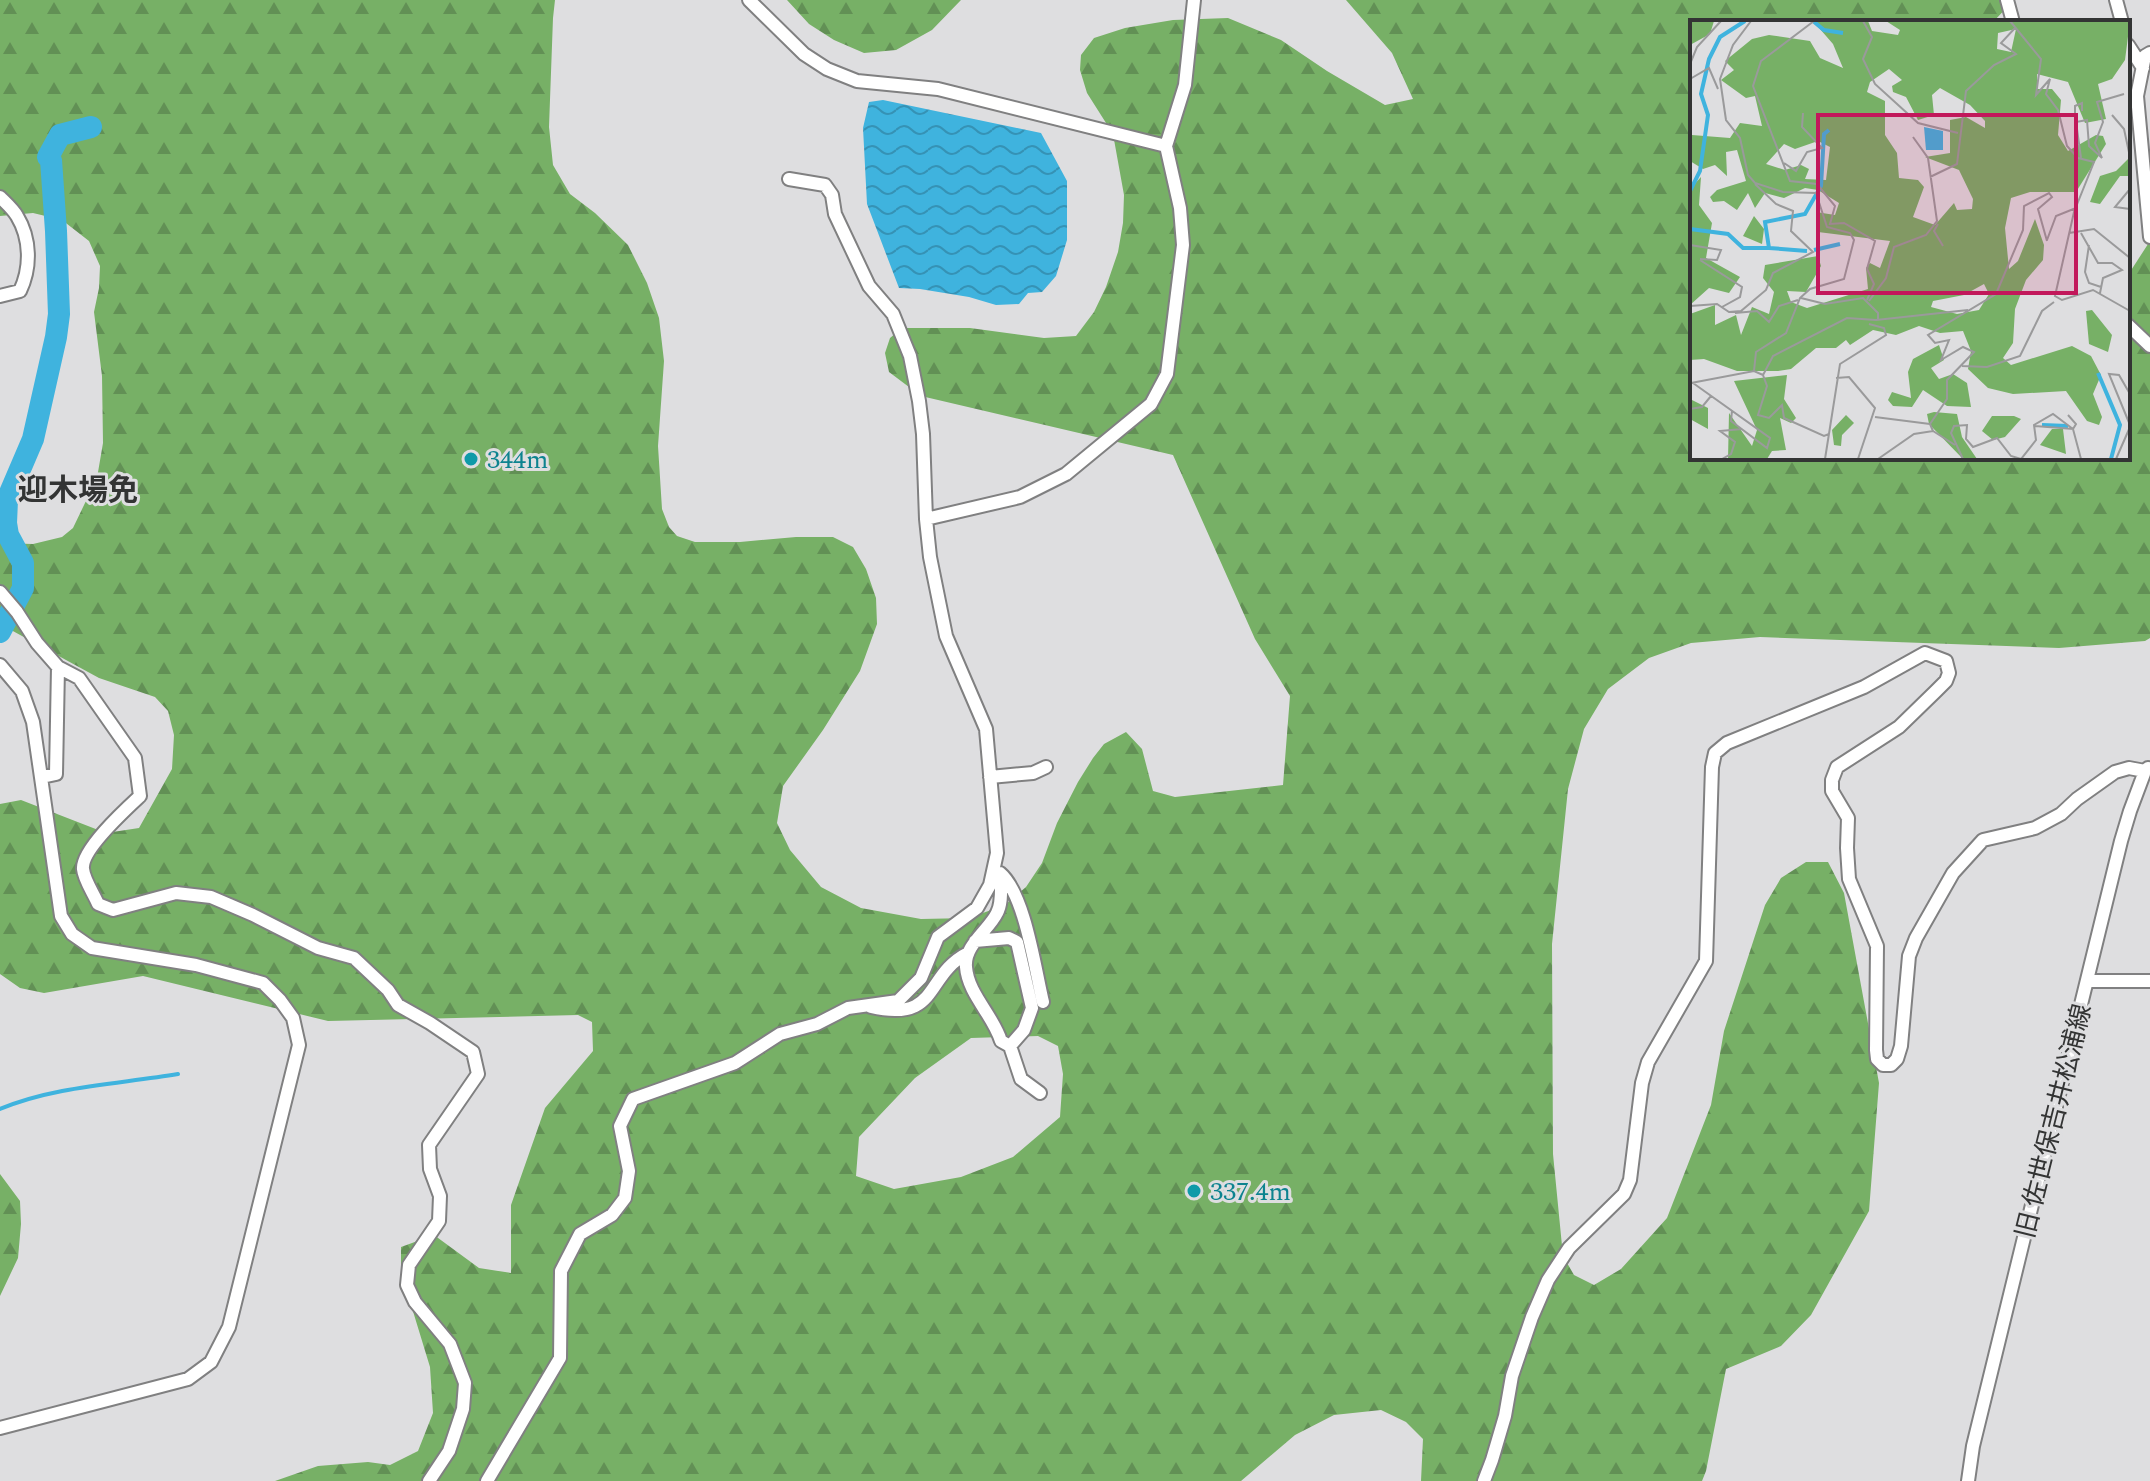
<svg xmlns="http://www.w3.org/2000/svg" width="2150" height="1481" viewBox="0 0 2150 1481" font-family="Spectral,'Noto Sans JP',serif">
  <defs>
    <pattern id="forest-firs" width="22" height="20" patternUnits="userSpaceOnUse" patternTransform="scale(2)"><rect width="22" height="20" fill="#77b066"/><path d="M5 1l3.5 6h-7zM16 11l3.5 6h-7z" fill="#629055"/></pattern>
    <pattern id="water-waves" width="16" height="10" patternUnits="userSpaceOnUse" patternTransform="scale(2)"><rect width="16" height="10" fill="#3fb3de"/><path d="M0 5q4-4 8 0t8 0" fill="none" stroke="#3592b5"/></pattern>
  </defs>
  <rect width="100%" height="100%" fill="#dedee0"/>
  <!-- forest -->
  <path fill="url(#forest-firs)" fill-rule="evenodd" d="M0,0H555L553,18L549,127L553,165L570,194L595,213L628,245L647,283L659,318L664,361L658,446L662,509L669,527L677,536L695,542H740L796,537H833L853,547L866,569L876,598L877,624L860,671L823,730L783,786L777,823L790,850L821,887L861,908L921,919L969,918L1005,905L1026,887L1042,863L1057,823L1078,782L1093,758L1104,744L1126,732L1142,749L1153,791L1175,797L1283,785L1290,696L1255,639L1173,455L921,396L889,372L885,353L890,338L902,328H970L1044,338L1076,336L1094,312L1106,287L1118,252L1123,223L1124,195L1113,134L1087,93L1080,70L1081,55L1094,38L1125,28L1173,20L1228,18L1281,40L1327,71L1385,105L1413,99L1392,53L1346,0H2014L1993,22H1692V458H2128V275L2150,241V638L2145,641L2059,648L1760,637L1691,643L1649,658L1608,689L1584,729L1568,789L1552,944L1553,1154L1563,1256L1574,1275L1594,1285L1621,1269L1667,1218L1711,1105L1724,1031L1765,905L1781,878L1806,862H1828L1844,893L1879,1083L1869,1211L1811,1315L1781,1346L1726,1369L1706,1471L1702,1481H1421L1423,1439L1406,1422L1381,1410L1334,1415L1295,1435L1241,1481H275L318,1466L368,1462L390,1465L418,1451L433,1413L430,1367L401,1272V1247L434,1235L479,1268L511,1273V1205L545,1108L593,1051L592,1022L578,1015L328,1021L143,976L44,993L20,988L0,974V804L21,800L106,833L139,828L172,769L174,735L168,711L155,697L99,678L0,624V543L33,544L62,537L73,528L97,478L103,443L102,376L94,312L99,288L100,266L89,241L62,220L33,213L0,216ZM1038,1036L1058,1046L1063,1074L1060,1117L1013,1157L961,1177L894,1189L856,1176L859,1137L915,1078L971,1038Z
    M787,0H961L932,30L896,50L864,53L834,40L809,24Z
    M0,1174L20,1201L21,1224L18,1258L0,1296Z"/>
  <!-- water -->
  <path fill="url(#water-waves)" d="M883,100L1041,133L1067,181V240L1056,276L1042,292L1028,293L1019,304L996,305L969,297L920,289L899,288L867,204L863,128L869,102Z"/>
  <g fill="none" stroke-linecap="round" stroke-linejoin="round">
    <!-- stream -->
    <path stroke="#3fb3de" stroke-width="4" d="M0,1109C55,1086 119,1084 178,1074"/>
    <!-- river -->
    <path stroke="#3fb3de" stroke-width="22" d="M0,632L23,588V563L8,535L6,523L7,500L33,439L56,337L59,314L56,231L51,160L48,157L60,135L91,127"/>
    <!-- street casing -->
    <g stroke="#808081" stroke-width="16">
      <path id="street" d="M749,0L804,54L827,69L857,81L938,89L1166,146
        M2007,0L2013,22
        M2116,0L2122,22
        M2128,45L2143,68
        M2150,53L2145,56L2137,96L2150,237
        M0,197C6,203 13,209 17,216C31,239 31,268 20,291L0,296
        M2128,325L2150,346
        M926,519L1020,497L1066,474L1151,404L1167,374L1183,245L1180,208L1166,146L1185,85L1194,0
        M0,592L17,612L37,643L58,667L79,678L135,758L140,796C126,809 81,850 83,869C84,880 94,894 98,904L113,910L176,893L211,897L253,915L318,948L354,958L388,990L398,1005L430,1023L473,1052L478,1074L429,1145L430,1169L440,1196L439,1221L409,1265L407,1285L415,1302L450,1344L465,1383L463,1409L449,1451L429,1481
        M0,665L22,691L33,722L61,916L72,934L92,948L196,965L263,983L280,1000L293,1018L299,1045L229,1327L211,1362L188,1379L0,1428
        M42,777L56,774L58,667
        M990,777L1033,773L1046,767
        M993,872L1001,881C1001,891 1002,904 997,913C989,930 964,945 966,967C968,994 993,1015 1001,1041L1010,1046L1021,1079L1040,1093
        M1000,873C1025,894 1035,969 1043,1002
        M975,941L1009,938L1017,942L1032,1008L1024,1030L1010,1046
        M2088,981H2150
        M871,1007C940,1023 924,975 968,953
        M487,1481L560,1358L561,1271L580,1234L612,1215L625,1198L629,1171L620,1126L633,1099L735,1063L780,1034L817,1024L848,1008L898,1001L921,978L938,937L977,908L990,885L997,853L986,729L946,636L930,557L926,519L923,434L919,401L910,356L893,314L869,286L835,214L832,195L825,185L789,179
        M1484,1481L1492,1460L1505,1416L1512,1376L1532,1317L1548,1280L1569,1248L1624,1194L1630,1180L1642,1083L1648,1062L1706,961L1712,767L1715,753L1727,743L1864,687L1925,653L1946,661L1949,673L1946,681L1936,691L1899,727L1837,767L1832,780V791L1848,818L1847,848L1849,879L1877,946L1876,1050L1877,1059L1883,1065H1891L1897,1059L1901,1046L1909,956L1916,938L1953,873L1983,840L2035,828L2061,814L2077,799L2115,772L2129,768L2145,771
        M1968,1481L1973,1446L2121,841L2130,811L2145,771L2148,768"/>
    </g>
    <!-- street -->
    <use href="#street" stroke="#fff" stroke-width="12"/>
  </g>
  <!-- markers -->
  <g fill="#0f9aa8" stroke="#dedee0" stroke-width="3">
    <circle cx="471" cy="459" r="8"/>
    <circle cx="1194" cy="1191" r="8"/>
  </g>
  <g text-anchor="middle" stroke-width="6" stroke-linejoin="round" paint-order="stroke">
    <!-- culture labels -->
    <g font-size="26" fill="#0d838f" stroke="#dedee0" text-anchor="start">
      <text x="487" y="468">344m</text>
      <text x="1210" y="1200">337.4m</text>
    </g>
    <!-- street labels -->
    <g font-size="26" fill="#333434" stroke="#dedee0">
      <text transform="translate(2053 1121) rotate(-76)" y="9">旧 佐世保吉井松浦線</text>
    </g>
    <!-- quarter labels -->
    <g font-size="30" font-weight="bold" fill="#333434" stroke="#dedee0">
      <text x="78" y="500">迎木場免</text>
    </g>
  </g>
  <!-- overview -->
  <g transform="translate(1690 20)">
    <rect width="440" height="440" fill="#dedee0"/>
    <path d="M0,1H24L20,14L0,25ZM123,1H178L182,11L208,15L210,10L196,1H440L435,40L422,59L408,64L416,99L395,103L378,62L347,54V69H362L371,80L368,115L378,131L406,115L413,116L416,124L386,172H340L321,178L315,208L319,249L328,241L345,199L354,225L353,240L336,260L325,289L323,323L313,338L321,345L382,326L401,336L411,355L403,374L412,397L409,405L397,401L376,371L323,374L298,368L278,349L281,331L273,311L250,313L229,306L206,315L183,310L160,325L156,320L146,328H126L101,349L88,351H47L14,339L0,340V294L25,285V305L46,295L51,315L62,287L79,294L84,272L73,258L75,245L128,236L131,246L116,272L97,271L101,282L117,288L178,269L176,248L180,243L190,248L200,221L128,212L126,192L145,195L149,183L128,170L115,168L94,178L75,173L65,188L58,173L47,190L34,181L23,182L20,177L27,170L56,161L47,130L36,132L37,156L25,145L13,149L0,141L2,115L40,118L50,103L72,106L65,76L56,78L31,60L44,50L35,41L62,19L79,15L120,21L130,38L153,48L143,24ZM326,9L321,32L307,29L308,13ZM199,49L212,60L202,66L203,72L216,77L228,100L244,95L242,75L250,68L280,85L295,101V108L276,97L260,100V133L235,137L269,150L283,179L282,189L267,190L264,183L245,205L223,197L234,167L228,160L209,158L207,133L195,115V81L177,72L180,62ZM128,121L140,127L136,160L115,159L119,149L111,145L95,150L76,144L94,124L105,129ZM294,264L299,274L289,290L267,294L241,287L243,281L274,275ZM440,137V156H430L410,184L400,182L410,156L426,151ZM11,157L9,185L22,203L16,238L50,257L39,273L19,268L0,285V169ZM64,196L74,209L72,224L53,216ZM402,290L422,315L418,332L399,324L396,291ZM249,325L254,340L241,348L249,359L263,354L277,363L281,387L257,386L233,370L222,387L203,386L198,380L202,372L221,378L218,352L223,339ZM97,355L94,379L106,398L101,403L90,398L96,430L82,431L77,439H38L39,393L62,426L67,410L44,361ZM0,379L18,388V409L0,399ZM244,392L267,394L272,417L287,439H273L239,404L237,394ZM156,395L164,403L152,415L151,426L144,425L142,410ZM302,396H324L331,399L315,417L303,420L292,411ZM362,409H373L376,434L350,425Z" fill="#77b066" fill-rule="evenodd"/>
    <path d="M234,107L253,111V130H236Z" fill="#3fb3de"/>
    <path fill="none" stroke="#3fb3de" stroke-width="4" d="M123,1L134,10L153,13M0,171L10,151L18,95L11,74L19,39L30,17L55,1M0,209L38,214L53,228H79L75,202L115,194L131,166L134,114L139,110M79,228L117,231M124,230L150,224M408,353L430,405L421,439M352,405L378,406"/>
    <path fill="none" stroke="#9a9a9b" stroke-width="2" d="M61,1L43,25L30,59L36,100L50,118L58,155L65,163L93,172L126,173L137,207L160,213L164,220L154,259L120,269L110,278L96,313L66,332L64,351M124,1L71,41L63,66L100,161L127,164L145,186L140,204L154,203L185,221L177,249L184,264L177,280M173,1L182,17L173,39L185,64L228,103L268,113M320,1L351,39L346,75L360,59L356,74L368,90L377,126L388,138L404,142L384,192L365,276L372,280L403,270L440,291M0,44L7,27L31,1M0,59L19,48L28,69M422,95L434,109L440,137M385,102V86L392,83V91M391,138L386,102L397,100L399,126L412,138L405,123L413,102L407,82L434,74M94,143L106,151L117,132L132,128L112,107L113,93M240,157L267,144L276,71L304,45L326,34L311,23L325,8M440,169L425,187L440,189M248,204L244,211L253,226M379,213L404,209L440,238M391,213L408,243H422L432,250L413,258L410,273M357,220L366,196L386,188M0,225L31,230L27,240L10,239M399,225L395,252L399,263L411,267M10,240L52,267L50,277L32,287M111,278L135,284L173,278L188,293V299M179,281L196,258L204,227L236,215L247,201L238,138L223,117M0,286L27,284L39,292L51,291L76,270L83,253L123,232L101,211L103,191L86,184L65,164M45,293L67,291L79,302L89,286L108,280M186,300L278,290M272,346L297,347L330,336L352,291L364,282M146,358L159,357L185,388L168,439M1,363L64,351L73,355M3,363L80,418L77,428L41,401L42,391M440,374L429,355L419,354L440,405M0,389L12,387L21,376M185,397L240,404M345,406L383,409L386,404L378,395M243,411L240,404L257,379V360L284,332L273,327L251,340L259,320L245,323L238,315L306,274L333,210L334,186L359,173L362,177L348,189L357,221M139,414L134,416L94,398L92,385L79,398L68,395L77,366L73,355L83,336L157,298L186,300M32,439L41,434L45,422L30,411L52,409M135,439L150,344L196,315L194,308L179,304M188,439L224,414L243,411L265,425M273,439L261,413L264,406L277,405L276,419L283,427L307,418L321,436L331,439L346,420L344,405L363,394L383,409L391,439M426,439L440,407"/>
    <path fill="#c2185b" fill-opacity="0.15" stroke="#c2185b" stroke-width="4" d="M128,95H386V273H128Z"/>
    <rect width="440" height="440" fill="none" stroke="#333434" stroke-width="4"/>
  </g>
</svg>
